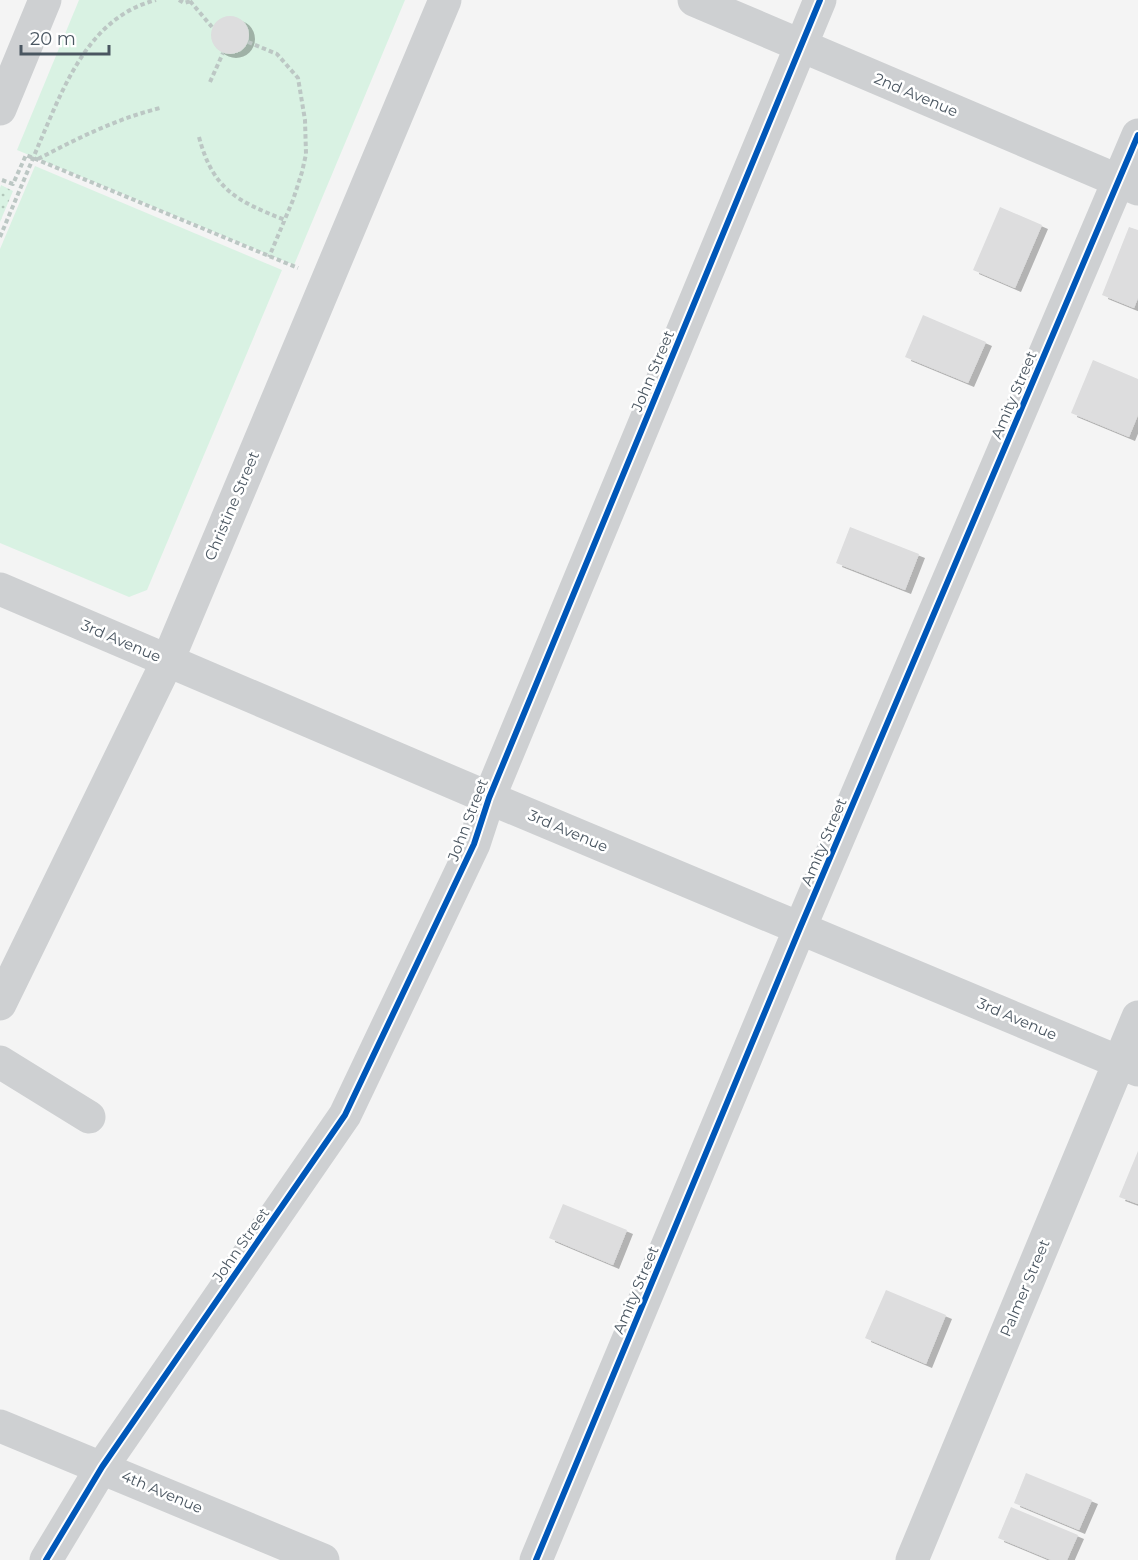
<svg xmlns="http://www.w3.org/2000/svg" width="1138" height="1560" viewBox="0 0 1138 1560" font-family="Montserrat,sans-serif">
  <defs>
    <pattern id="grass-dots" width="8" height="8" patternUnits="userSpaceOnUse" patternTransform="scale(1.5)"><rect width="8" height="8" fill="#d9f2e3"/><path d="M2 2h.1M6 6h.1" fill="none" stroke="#b2c7bb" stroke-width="1.8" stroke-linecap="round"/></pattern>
    <filter id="shadow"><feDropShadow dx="6" dy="4" stdDeviation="0" flood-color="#0004"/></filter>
  </defs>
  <rect width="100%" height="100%" fill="#f4f4f4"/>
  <!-- grass -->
  <path fill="url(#grass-dots)" d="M1,185L13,191L0,222V188Z"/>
  <!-- park -->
  <path fill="#d9f2e3" d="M79,0H405L294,265L17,150Z
    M35,166L282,270L147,590L129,597L0,543V249Z"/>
  <!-- building -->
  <path fill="#ddddde" filter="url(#shadow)" d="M211 35a19 19 0 1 1 38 0a19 19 0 1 1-38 0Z
    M1000,207L1042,225L1015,288L973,270Z
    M1129,227L1138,230V298L1134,308L1102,295Z
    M923,315L986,342L968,383L905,357Z
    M1093,360L1138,379V415L1129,437L1071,413Z
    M850,527L919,554L905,590L836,563Z
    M1138,1151V1204L1119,1197Z
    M563,1204L627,1230L613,1265L549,1238Z
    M886,1290L946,1315L926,1364L865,1338Z
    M1026,1473L1092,1500L1079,1530L1014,1503Z
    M1011,1507L1078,1535L1067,1560H1051L998,1538Z"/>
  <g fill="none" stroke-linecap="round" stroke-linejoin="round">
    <!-- path -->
    <path stroke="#bcc7c4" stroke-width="4" stroke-dasharray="4.5 3" stroke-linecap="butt" d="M179,0L184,3L191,1
      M190,1L212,27
      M248,42L277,54L298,78L305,120L306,154L302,172L293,200L269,257
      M210,82L223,53
      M199,137C213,190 237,201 285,220
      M38,159C78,138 116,119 160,108
      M2,180L13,184L26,155L298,268
      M0,237C13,206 26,175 39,144C64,86 89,17 156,0"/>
    <!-- minor -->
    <path stroke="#ced0d2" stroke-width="33" d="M694,0L1138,189
      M0,109L45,0
      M0,589L489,798L1138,1070
      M0,1004L168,660L445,0
      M0,1062L89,1117
      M0,1426L323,1560
      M46,1560L102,1467L345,1115L474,844L489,798L820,0
      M536,1560L800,928L1138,135
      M912,1560L1138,1017"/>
    <!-- cycleway casing -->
    <g stroke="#fff" stroke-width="10">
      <path id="cycleway" d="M46,1560L102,1467L345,1115L474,844L489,798L820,0
        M536,1560L800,928L1138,135"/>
    </g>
    <!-- cycleway -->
    <use href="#cycleway" stroke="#0057b8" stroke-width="6"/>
  </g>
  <g text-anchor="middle" stroke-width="5" stroke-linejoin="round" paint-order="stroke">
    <!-- street labels -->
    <g font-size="15" fill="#4a5661" stroke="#fff">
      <text transform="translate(916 95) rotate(23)" y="5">2nd Avenue</text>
      <text transform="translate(653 371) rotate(-67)" y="5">John Street</text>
      <text transform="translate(1014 395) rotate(-67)" y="5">Amity Street</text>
      <text transform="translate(232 506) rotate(-67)" y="5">Christine Street</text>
      <text transform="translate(121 641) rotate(23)" y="5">3rd Avenue</text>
      <text transform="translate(468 820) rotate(-69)" y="5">John Street</text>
      <text transform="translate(568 831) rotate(23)" y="5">3rd Avenue</text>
      <text transform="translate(824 842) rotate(-67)" y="5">Amity Street</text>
      <text transform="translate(1017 1019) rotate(23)" y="5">3rd Avenue</text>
      <text transform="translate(241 1245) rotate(-55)" y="5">John Street</text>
      <text transform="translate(1025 1288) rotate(-67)" y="5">Palmer Street</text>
      <text transform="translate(636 1290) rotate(-67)" y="5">Amity Street</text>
      <text transform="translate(162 1492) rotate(23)" y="5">4th Avenue</text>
    </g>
  </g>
  <!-- scale -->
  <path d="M21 45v9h88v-9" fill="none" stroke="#4a5661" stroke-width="3"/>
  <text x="30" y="45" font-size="18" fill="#4a5661" stroke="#ffffff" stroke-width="4.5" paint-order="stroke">20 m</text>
</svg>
